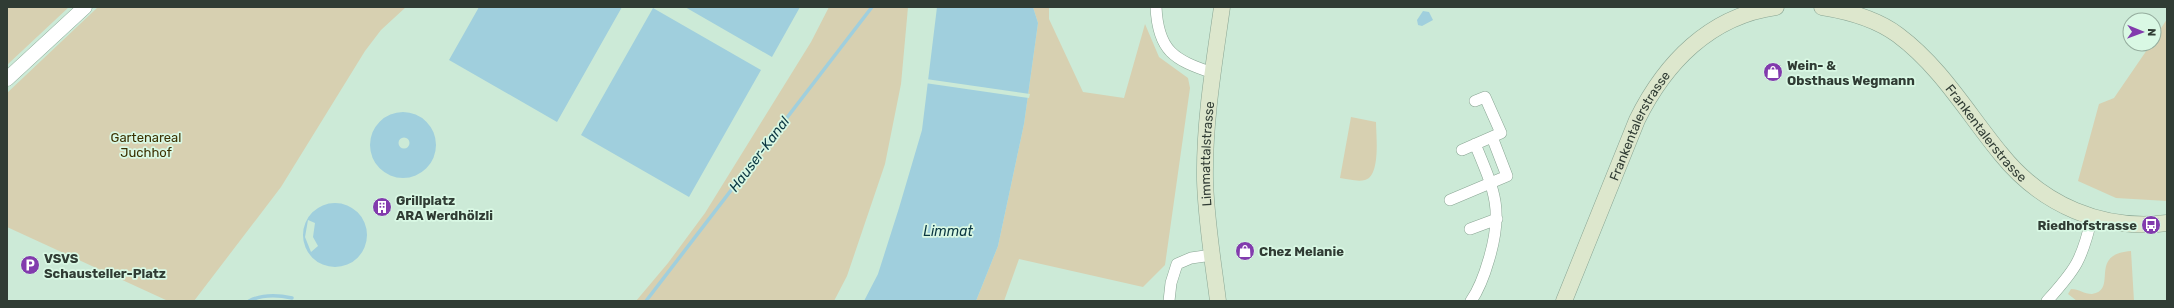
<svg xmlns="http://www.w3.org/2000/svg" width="2174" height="308" viewBox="0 0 2174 308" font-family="Rubik,sans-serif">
  <rect width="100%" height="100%" fill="#ccead7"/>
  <!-- green -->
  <path fill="#d7d0b1" d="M7,7H69L7,65Z
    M98,7H406L381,30L365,51L281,187L194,301H168L7,227V93Z
    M829,7H908L901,84L885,164L847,276L834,301H636L668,263L705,213L811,42Z
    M1033,7H1049V19L1083,92L1124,98L1145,24L1159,57L1188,78L1190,88L1165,265L1143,287L1019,259L1004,301H976L998,246L1024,124L1038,23Z
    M2167,19V201L2116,198L2078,181L2099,104L2114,98L2151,44H2154V39Z
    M1351,117L1376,122C1376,134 1381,176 1365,180C1358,182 1347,179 1340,178Z
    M2131,251L2134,301H2077L2068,294L2071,289C2079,289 2084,294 2092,294C2119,290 2087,254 2131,251Z"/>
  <!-- water -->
  <path fill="#a0cfdd" d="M479,7H622L557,122L449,60Z
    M685,7H800L772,57Z
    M937,7H1033L1038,23L1024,124L998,246L976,301H864L878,274L899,208L922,130Z
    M653,8L761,70L689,197L581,135Z
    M1423,11L1429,12L1433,20L1422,26L1418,25L1417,20Z
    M370 145a33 33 0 1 1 66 0a33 33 0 1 1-66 0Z
    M303 235a32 32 0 1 1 64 0a32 32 0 1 1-64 0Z"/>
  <!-- pier -->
  <path fill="#ccead7" d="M926,79L1030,94L1029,98L925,83Z
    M398.5 143a5.5 5.5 0 1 1 11 0a5.5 5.5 0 1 1-11 0Z
    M308,220L315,223L313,237L318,246L311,252L305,237Z"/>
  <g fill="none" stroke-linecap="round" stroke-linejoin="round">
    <!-- stream -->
    <path stroke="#a0cfdd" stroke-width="3.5" d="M249,301C263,294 278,295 292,298
      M646,301L872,7"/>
    <!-- minor casing -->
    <g stroke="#89a593" stroke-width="12">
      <path id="minor" d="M1156,7C1158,51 1174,60 1213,73
        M1462,150L1501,133L1485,97L1475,101
        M1450,200L1507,176L1492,137
        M1470,229L1497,219
        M1169,301L1171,283L1177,264L1191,258L1212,255
        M1471,301C1480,288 1485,273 1489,259C1504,209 1494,190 1475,144
        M2047,301C2076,269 2082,260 2092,217"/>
    </g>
    <!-- tertiary casing -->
    <g stroke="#89a593" stroke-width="15">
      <path id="tertiary" d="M7,79L85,7"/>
    </g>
    <!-- secondary casing -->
    <g stroke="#89a593" stroke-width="17">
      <g id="secondary">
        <path id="s1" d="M1822,7C1847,11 1877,19 1898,35C1941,67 1968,114 2001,154C2042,205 2102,231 2167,223"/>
        <path id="s2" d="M1218,301C1213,261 1206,220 1205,180C1204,122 1214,64 1222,7"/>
        <path id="s3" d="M1564,301L1637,120C1665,63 1710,16 1776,7"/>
      </g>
    </g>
    <!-- minor -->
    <use href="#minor" stroke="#fff" stroke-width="11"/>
    <!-- tertiary -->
    <use href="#tertiary" stroke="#fff" stroke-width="14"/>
    <!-- secondary -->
    <use href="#secondary" stroke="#dde7cd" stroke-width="16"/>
  </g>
  <!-- icons -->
  <defs>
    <g id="shop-disc" transform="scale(1)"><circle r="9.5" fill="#823bad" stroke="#d9f8e4"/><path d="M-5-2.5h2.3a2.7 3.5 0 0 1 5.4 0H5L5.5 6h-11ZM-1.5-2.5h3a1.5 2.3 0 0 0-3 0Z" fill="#fff"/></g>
    <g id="building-disc" transform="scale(1)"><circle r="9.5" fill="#823bad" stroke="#d9f8e4"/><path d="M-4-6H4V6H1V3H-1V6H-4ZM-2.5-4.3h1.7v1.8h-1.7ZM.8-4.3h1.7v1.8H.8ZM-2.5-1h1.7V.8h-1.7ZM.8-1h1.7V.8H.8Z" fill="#fff"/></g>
    <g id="bus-disc" transform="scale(1)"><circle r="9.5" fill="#823bad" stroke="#d9f8e4"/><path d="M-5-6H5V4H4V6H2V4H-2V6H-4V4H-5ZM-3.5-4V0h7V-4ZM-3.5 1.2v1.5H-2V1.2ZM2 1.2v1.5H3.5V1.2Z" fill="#fff"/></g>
    <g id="parking-disc" transform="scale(1)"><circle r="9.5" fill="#823bad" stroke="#d9f8e4"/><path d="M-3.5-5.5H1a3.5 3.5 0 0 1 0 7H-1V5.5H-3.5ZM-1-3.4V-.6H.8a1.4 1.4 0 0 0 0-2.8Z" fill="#fff"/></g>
  </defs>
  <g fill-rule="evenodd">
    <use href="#shop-disc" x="1773" y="72"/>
    <use href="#building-disc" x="382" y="207"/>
    <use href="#bus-disc" x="2151" y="225"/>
    <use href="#shop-disc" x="1245" y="251"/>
    <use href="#parking-disc" x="30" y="265"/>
  </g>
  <g text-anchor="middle" stroke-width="3.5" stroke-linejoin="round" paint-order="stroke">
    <!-- poi labels -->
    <g font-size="13" font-weight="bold" fill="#303c34" stroke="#d9f8e4" text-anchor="start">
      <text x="1787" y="70">Wein- &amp;<tspan x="1787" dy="15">Obsthaus Wegmann</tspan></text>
      <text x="396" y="205">Grillplatz<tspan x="396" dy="15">ARA Werdhölzli</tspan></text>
      <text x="2137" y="230" text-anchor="end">Riedhofstrasse</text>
      <text x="1259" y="256">Chez Melanie</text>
      <text x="44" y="263">VSVS<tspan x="44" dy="15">Schausteller-Platz</tspan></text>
    </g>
    <!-- street labels -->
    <g font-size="13" fill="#303c34" stroke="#d9f8e4">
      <text dy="5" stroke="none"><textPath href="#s3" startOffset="191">Frankentalerstrasse</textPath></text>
      <text dy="5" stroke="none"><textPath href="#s1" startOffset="214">Frankentalerstrasse</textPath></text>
      <text dy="5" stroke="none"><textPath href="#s2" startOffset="148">Limmattalstrasse</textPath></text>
    </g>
    <!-- park labels -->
    <g font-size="13" fill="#3b3000" stroke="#d9f8e4">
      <text x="146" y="142">Gartenareal<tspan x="146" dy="15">Juchhof</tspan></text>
    </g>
    <!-- water labels -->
    <g font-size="14" font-style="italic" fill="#0b3742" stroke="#d9f8e4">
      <text transform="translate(759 154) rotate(-53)" y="5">Hauser-Kanal</text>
      <text x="948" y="236">Limmat</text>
    </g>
  </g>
  <!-- border -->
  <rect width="2174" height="308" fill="none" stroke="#303c34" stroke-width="16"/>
  <!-- north arrow -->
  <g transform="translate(2142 32) rotate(91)"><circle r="19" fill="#d9f8e4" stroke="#95ad9e"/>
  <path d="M0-3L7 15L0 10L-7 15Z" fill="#823bad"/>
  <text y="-6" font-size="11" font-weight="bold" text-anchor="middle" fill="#303c34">N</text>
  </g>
</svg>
